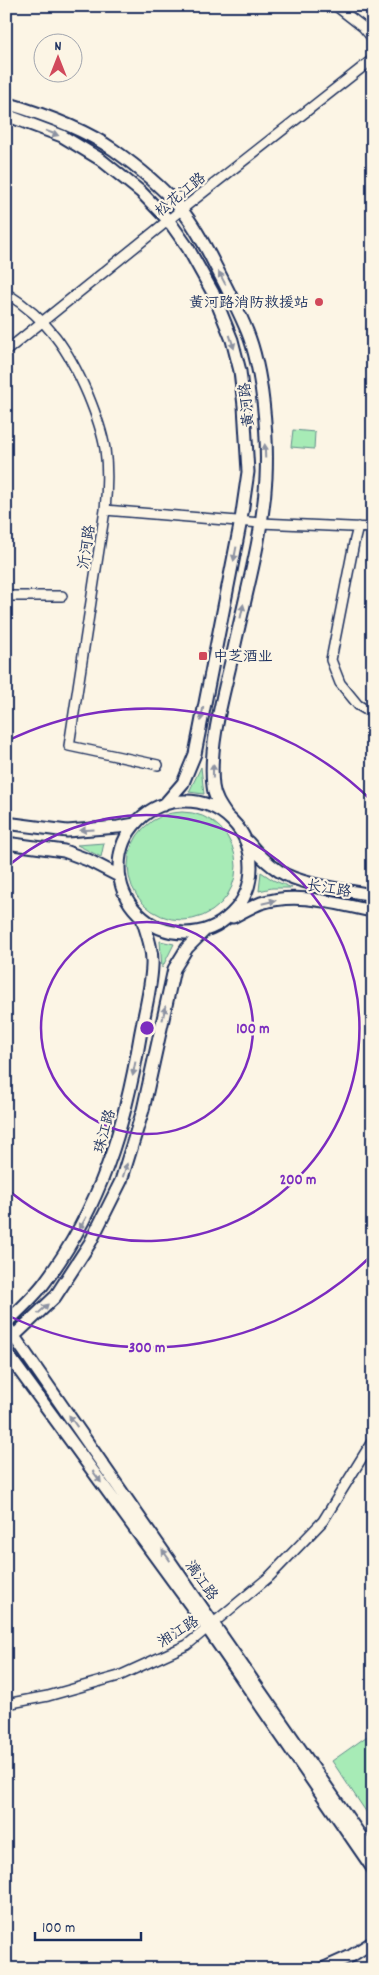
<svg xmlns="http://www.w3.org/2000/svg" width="379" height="1975" viewBox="0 0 379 1975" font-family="Dekko,'LXGW WenKai TC',sans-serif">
  <rect width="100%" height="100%" fill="#fcf5e5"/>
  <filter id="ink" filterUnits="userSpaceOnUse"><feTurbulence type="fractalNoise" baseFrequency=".02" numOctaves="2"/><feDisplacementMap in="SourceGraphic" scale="10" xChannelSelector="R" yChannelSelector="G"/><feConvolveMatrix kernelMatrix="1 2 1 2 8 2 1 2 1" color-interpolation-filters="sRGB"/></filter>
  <g filter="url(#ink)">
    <!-- green -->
    <path fill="#a7ebb6" stroke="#618d8a" d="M293,430L315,432L314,449L291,447Z
      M201,767L204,794L189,792Z
      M128 866a54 54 0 1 1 108 0a54 54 0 1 1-108 0Z
      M104,843L101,857L77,845Z
      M261,872L273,880L292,888H272L259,891Z
      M160,941L174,944L162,968Z
      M373,1732V1822L332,1761Z"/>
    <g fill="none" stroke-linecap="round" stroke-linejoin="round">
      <!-- minor casing -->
      <g stroke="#1b2f5e" stroke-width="12">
        <path id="minor" d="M336,6L363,27L373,39
          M6,293C49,320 68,349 88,395C95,412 102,430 105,449C108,470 107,490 105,510L69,746L158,765
          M6,351L181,210L373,59
          M105,510L261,523L373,528
          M358,527L354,543L331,660L340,683L358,705L373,714
          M6,596H62
          M6,1704L48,1696L119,1676L187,1645L269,1577L323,1521L373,1440"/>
      </g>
      <!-- major casing -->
      <g stroke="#1b2f5e" stroke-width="15">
        <path id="major" d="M6,103C43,114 83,128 114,150C138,167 162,187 181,209C195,226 206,247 216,267C227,288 238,309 247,331C263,370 268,436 266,478C263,534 247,589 235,644C226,687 208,742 213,786C214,797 220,806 227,816
          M6,115L62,136L100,159L141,192L169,221L188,248L213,293L232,340L240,371L244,406L248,472L241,520L195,754L183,783L164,805
          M119 867a66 66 0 1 1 132 0a66 66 0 1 1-132 0Z
          M6,823L67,831L118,827L135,824
          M248,842C257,853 267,863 279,871C300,885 347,890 373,895
          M6,843L64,851L88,860L119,876
          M233,917C242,912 251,907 261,903C298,891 336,904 373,911
          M6,1323C19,1310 34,1297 45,1282C100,1208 125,1127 140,1037C144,1014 151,990 152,966C153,950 147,934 142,918
          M6,1325L373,1854
          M6,1341L14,1336L55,1297L90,1243L121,1181L143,1110L174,969L187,948L204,931
          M6,1352L208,1629L373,1869
          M322,1969L351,1956L373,1942"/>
      </g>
      <!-- minor -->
      <use href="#minor" stroke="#fcf5e5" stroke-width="9"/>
      <!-- major -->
      <use href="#major" stroke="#fcf5e5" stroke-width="11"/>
    </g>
    <!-- one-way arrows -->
    <defs><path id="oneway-solid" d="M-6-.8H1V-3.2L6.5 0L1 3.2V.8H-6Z" transform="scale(1.25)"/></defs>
    <g fill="#8c92a2">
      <use href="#oneway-solid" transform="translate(52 133) rotate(21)"/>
      <use href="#oneway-solid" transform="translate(222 278) rotate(-118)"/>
      <use href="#oneway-solid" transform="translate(232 342) rotate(72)"/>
      <use href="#oneway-solid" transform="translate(265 451) rotate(-92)"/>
      <use href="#oneway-solid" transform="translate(235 554) rotate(101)"/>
      <use href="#oneway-solid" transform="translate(242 611) rotate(-78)"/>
      <use href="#oneway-solid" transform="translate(202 714) rotate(101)"/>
      <use href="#oneway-solid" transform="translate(213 771) rotate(-89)"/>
      <use href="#oneway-solid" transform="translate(87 830) rotate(176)"/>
      <use href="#oneway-solid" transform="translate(269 902) rotate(-13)"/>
      <use href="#oneway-solid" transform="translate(164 1013) rotate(-78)"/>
      <use href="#oneway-solid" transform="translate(134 1069) rotate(101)"/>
      <use href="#oneway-solid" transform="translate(125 1170) rotate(-73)"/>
      <use href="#oneway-solid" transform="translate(83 1223) rotate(119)"/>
      <use href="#oneway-solid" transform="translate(43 1309) rotate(-43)"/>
      <use href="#oneway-solid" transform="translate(73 1421) rotate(-125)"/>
      <use href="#oneway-solid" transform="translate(97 1477) rotate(54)"/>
      <use href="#oneway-solid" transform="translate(166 1555) rotate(-125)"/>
    </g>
  </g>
  <!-- distance rings -->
  <g fill="none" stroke="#7b2cbf" stroke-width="2.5">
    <circle cx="147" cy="1028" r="106"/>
    <path d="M7 867A213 213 0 1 1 7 1189"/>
    <path d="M373 1254A319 319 0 0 1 7 1315M7 741A319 319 0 0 1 373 802"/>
  </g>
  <!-- markers -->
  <g fill="#d1495b" stroke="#fcf5e5" stroke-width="2">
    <circle cx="319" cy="302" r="5"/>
    <rect x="198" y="651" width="10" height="10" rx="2.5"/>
  </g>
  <g text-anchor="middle" stroke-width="4.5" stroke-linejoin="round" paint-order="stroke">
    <!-- street labels -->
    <g font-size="15" fill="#1b2f5e" stroke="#fcf5e5">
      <text transform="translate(180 194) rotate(-39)" y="5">松花江路</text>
      <text transform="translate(246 405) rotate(-96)" y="5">黄河路</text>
      <text transform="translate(86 547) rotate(-81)" y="5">沂河路</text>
      <text transform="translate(329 888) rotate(9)" y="5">长江路</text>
      <text transform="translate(104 1131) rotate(-74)" y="5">珠江路</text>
      <text transform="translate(202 1580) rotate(55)" y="5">漓江路</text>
      <text transform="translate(178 1631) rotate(-32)" y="5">湘江路</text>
    </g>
    <!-- poi labels -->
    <g font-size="15" fill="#1b2f5e" stroke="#fcf5e5" text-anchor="end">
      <text x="309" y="307">黄河路消防救援站</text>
      <text x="213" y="661" text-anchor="start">中芝酒业</text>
    </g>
  </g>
  <circle cx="147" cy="1028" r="8" fill="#7b2cbf" stroke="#fcf5e5" stroke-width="2.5"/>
  <g font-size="15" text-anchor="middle" font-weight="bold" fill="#7b2cbf" stroke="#fcf5e5" stroke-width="4.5" stroke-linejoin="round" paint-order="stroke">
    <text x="253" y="1033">100 m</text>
    <text x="298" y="1184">200 m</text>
    <text x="147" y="1352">300 m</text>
  </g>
  <!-- margin -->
  <rect width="379" height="1975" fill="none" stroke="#fcf5e5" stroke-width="25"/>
  <rect x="12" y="12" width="354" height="1950" fill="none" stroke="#1b2f5e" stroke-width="2" filter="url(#ink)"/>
  <!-- north arrow -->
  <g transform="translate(58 58)"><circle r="24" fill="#fcf5e5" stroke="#a2a6af"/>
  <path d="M0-4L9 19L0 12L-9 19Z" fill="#d1495b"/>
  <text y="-8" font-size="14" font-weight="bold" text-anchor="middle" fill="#1b2f5e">N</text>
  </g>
  <!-- scale -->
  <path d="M35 1932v8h106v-8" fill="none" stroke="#1b2f5e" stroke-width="2.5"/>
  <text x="42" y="1932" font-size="15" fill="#1b2f5e" stroke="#fcf5e5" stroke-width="4" paint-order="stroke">100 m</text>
</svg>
